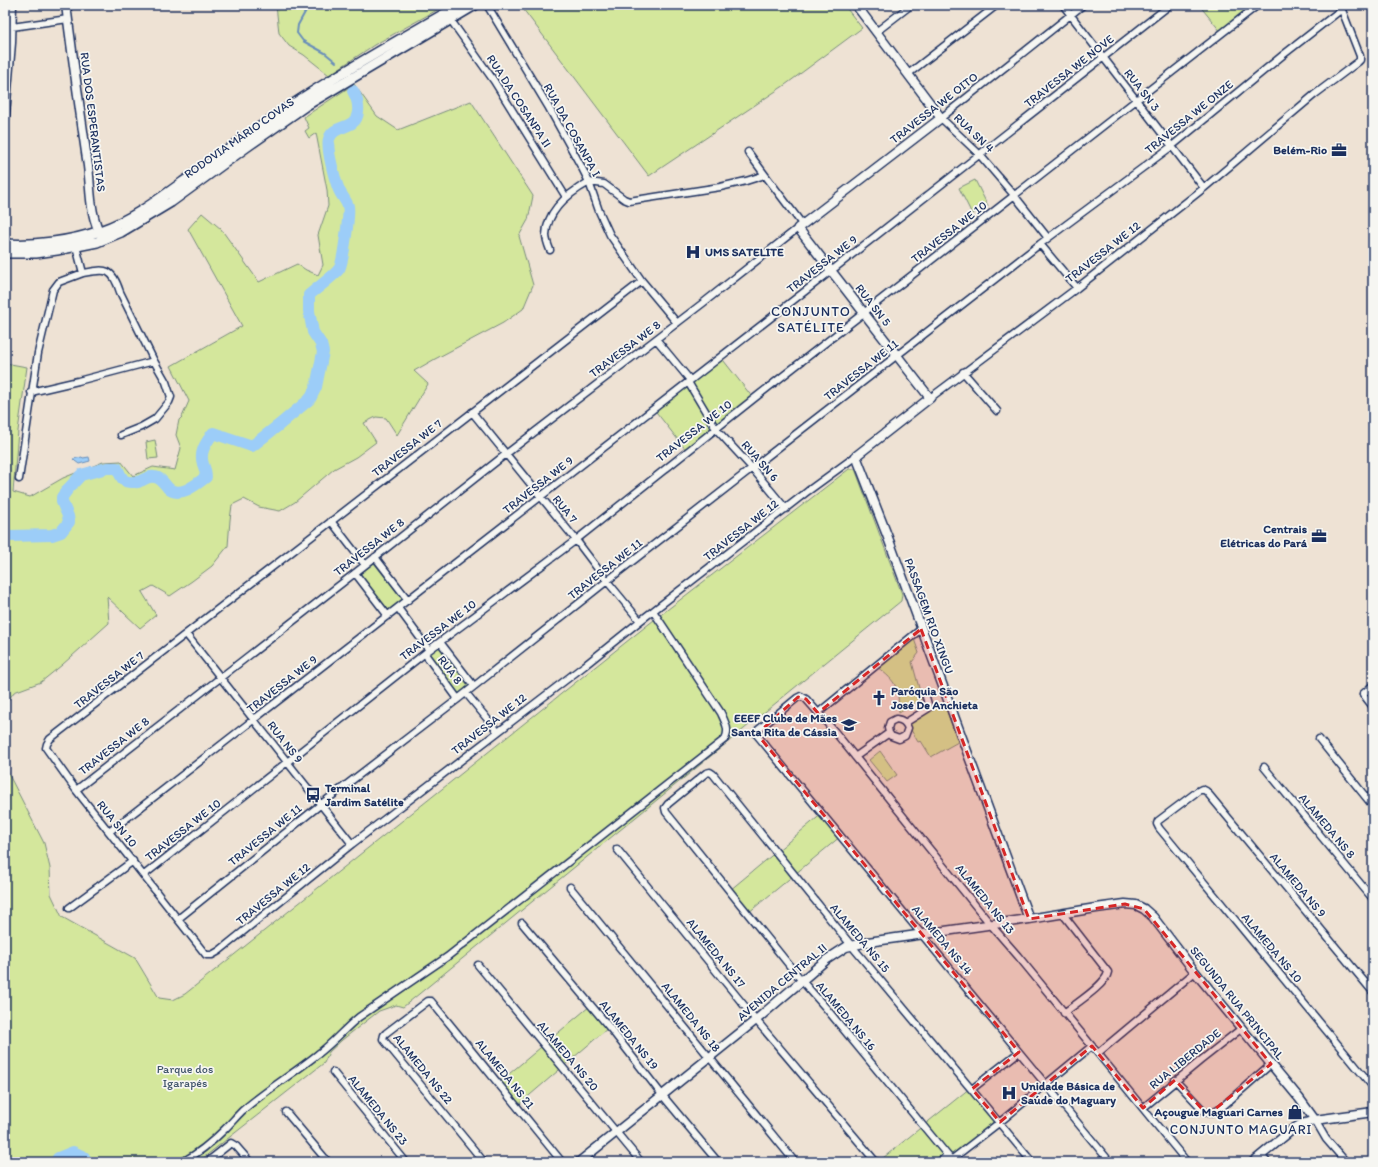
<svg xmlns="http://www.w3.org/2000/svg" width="1378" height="1167" viewBox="0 0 1378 1167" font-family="Itim,sans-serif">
  <rect width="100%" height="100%" fill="#eee2d4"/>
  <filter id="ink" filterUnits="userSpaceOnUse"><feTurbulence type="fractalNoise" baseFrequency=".025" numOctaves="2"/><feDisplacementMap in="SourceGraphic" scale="8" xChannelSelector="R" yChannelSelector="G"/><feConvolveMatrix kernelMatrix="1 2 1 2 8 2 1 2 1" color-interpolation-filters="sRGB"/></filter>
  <g filter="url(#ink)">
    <!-- green -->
    <path fill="#d4e79c" stroke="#788b7d" d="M276,5H446L374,45L329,75L304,55L289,46L279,33Z
      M520,5H844L862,28L785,85L649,176Z
      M1199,5H1255L1221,32Z
      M354,84L377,116L398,130L471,101L533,196L528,220L519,236L533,285L523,309L503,323L435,359L414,371L428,384L397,435L386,418L376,417L364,423L376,442L356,457L334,469L295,502L280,511L259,507L244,499L232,505L230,520L228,546L212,566L192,581L170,596L153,586L142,592L156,615L140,628L107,597L109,623L62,665L41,682L14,692L5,705V363L27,367L18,431L13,492L30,497L63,478L103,462L121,461L133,476L153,467L175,470L181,448L176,435L179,420L182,417L189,401L171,366L242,326L188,229L202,213L221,229L259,282L297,264L306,270L318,275L323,265L318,235L328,206L327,190L316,133L309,138L305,131L309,128L304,117Z
      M975,180L988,206L972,214L959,188Z
      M720,356L753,398L686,450L653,408Z
      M155,440L158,458L148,459L146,442Z
      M849,469H855L902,594L901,601L403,1007L396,1005L379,1011L342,1040L329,1052L324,1063L198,1162H5V763L9,775L44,843L50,868L51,894L62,917L135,958L159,998L173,1000L185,994L645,627Z
      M374,563L403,600L389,611L360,574Z
      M914,639L919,653L912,662L922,699L899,713C898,687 898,683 877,667Z
      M439,646L469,685L458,694L428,654Z
      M944,703L958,742L931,757L921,741L918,742L911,730L910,723Z
      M880,751L897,775L887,782L869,760Z
      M823,813L841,836L748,913L730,890Z
      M590,1006L608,1028L516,1107L497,1084Z
      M970,1088L999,1121L952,1159L946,1153L935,1162H878Z"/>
    <!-- water -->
    <path fill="#9ccdf8" stroke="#688eba" d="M82,457L83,458L89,457L90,461L79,464L75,461L73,459Z"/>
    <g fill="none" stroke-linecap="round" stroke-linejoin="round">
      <!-- stream -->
      <path stroke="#688eba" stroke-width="2" d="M309,5L298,25L297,33L303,41L325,53L336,62"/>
      <!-- river -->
      <path stroke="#9ccdf8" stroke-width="12" d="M5,535L10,536L52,535L61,532L69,522L68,516L62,502V497L68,489L81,475L107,468H117C122,478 122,483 134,482C137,482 137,483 140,481C145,479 148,476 154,477C160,477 164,483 168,488C179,499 197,484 206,477C206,471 205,469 203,464C199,452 206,443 213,433L252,446L279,425L310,399L316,387L323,352L321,344L313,332L309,311V295C316,289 335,275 339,269C343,264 350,211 348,206C346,200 341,195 339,190C335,180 326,148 329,139C334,123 356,131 358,112C359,104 357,98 353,91
        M56,1162L58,1158L73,1152L84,1157L87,1162"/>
      <!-- street casing -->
      <g stroke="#1b2f5e" stroke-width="9">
        <path id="street" d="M487,5L549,108L582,168L589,182L599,211L610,235L642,281L677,323
          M1063,5L1204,188
          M450,19L494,81L566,197
          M12,27L68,19
          M876,32L911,5
          M908,74L997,5
          M5,127L12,43L13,5
          M748,152L765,175L802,224
          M589,182L604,184L624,199L629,201L720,187L746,181L765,175
          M1048,238L1014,195L979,154L941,118L1083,5
          M1040,244L1077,288
          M76,246L83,273C106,269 112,267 120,292L154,361L166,382L171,397L169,402L155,419L141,427L121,435
          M550,250C548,245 546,240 546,235C547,210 569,193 589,182
          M642,281L50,739L47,744L46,748L76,790L206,955H212L219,951L352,844L584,666L640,621L808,491L856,456
          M656,339L690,380
          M963,372L997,411
          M688,382L716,429L752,468L786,509
          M31,392L78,381L154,361
          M930,398L1077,288L1204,188L1314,95L1358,62L1360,60V56L1340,5
          M472,412L576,540L607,581L640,621
          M19,479L38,353L53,290L59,282L83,273
          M331,521L365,565
          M375,557L408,600
          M355,573L388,616
          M398,608L429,650
          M186,634L352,844
          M440,642L474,686
          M425,654L458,699
          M1373,685L1363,694L1373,707
          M466,693L498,732
          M818,713L921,629
          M905,723L929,708L926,697
          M1319,739L1373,806
          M855,757L889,733L891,736L899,739L905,736L908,728C905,722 903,720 896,719L890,722L888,728L889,733
          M1264,767L1373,899
          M76,790L355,573L506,454L703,303L798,228
          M109,832L831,271L1170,5
          M617,849L756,1020L876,1162
          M144,875L429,650L576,540L756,397L1258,5
          M570,887L795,1162
          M69,908L133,861
          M1062,913L1108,972C1106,985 1075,1004 1064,1013
          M178,919L320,805L458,699L607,581L1040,244L1172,146L1283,55L1342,9
          M522,923L610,1028L663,1096L718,1162
          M478,965L641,1162
          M1373,992L1206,791L1202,789L1198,791L1158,821L1157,824L1159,828L1373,1087
          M1098,1053L1195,972
          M333,1072L406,1162
          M1175,1080L1205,1112L1210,1113L1222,1107L1271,1064
          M972,1089L1019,1052
          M1143,1108L1200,1061L1242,1028
          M286,1112L328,1162
          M1315,1120L1326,1139L1346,1162
          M1261,1155L1267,1162
          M951,1160L1000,1122L1092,1046
          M184,1161C199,1153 213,1141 225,1129C231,1123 236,1117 242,1111C266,1090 293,1074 318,1054C333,1043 344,1029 359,1017L447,957L725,739C730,730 725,722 721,713L653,611
          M207,1162L231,1143L236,1146L250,1162
          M484,1162L383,1039L384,1035L386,1033L428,1001H431L562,1162
          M939,1162L947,1156
          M953,1162L825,1007L802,981L666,812L665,808L668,804L706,773L710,772L713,774L851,945L1032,1162
          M1110,1162L757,735L758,730L797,698L801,696L806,699L835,732L991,925L1018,956L1187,1162"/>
      </g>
      <!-- secondary casing -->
      <g stroke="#1b2f5e" stroke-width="11">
        <path id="secondary" d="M66,5C73,59 80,112 88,166C91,190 89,215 102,237
          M856,5L941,118L798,228L930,398L856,456L887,535L1029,919
          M579,1162L756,1020L826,960L846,947L868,942L1029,919L1096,908L1125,904L1136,905L1144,909L1153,917L1195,972L1299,1098L1315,1120
          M1253,1162L1293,1129L1302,1124L1315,1120L1373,1112"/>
      </g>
      <!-- primary casing -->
      <g stroke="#1b2f5e" stroke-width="12">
        <path id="primary" d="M5,244C34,246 73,241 100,231C131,220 157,201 183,182C219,157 253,131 289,107C344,70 403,38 460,5
          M5,253H36L57,250L97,242L121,232L171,202L245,148L305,106L475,5"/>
      </g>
      <!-- street -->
      <use href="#street" stroke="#f6f6f2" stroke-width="6"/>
      <!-- secondary -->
      <use href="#secondary" stroke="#f6f6f2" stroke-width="8"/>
      <!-- primary -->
      <use href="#primary" stroke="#f6f6f2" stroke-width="9"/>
    </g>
  </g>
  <!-- marked area -->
  <path fill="#d62828" fill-opacity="0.2" stroke="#d62828" stroke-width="3" stroke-dasharray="8 5" stroke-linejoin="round" d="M921,629L1029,919L1125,904L1144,909L1271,1064L1210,1113L1205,1112L1175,1080L1143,1108L1092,1046L1000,1122L972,1089L1019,1052L757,734L798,697L806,699L818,713Z"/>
  <!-- icons -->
  <defs>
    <g id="office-bare" transform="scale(1.2)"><path d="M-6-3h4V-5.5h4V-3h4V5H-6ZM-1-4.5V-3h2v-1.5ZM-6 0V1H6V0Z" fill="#1b2f5e" stroke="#f6f6f2" stroke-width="2.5" paint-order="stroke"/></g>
    <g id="hospital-bare" transform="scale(1.2)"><path d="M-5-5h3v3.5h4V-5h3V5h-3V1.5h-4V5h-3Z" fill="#1b2f5e" stroke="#f6f6f2" stroke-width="2.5" paint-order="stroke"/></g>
    <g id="church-bare" transform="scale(1.2)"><path d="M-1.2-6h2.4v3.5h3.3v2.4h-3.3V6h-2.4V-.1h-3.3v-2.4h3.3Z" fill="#1b2f5e" stroke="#f6f6f2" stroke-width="2.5" paint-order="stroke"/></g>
    <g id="school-bare" transform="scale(1.2)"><path d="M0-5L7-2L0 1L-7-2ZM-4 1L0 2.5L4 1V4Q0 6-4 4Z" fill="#1b2f5e" stroke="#f6f6f2" stroke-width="2.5" paint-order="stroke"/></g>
    <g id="bus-bare" transform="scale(1.2)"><path d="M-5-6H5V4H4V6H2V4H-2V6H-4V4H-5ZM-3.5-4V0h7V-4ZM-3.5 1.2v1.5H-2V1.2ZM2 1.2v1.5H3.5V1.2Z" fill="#1b2f5e" stroke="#f6f6f2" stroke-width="2.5" paint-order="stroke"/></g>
    <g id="shop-bare" transform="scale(1.2)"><path d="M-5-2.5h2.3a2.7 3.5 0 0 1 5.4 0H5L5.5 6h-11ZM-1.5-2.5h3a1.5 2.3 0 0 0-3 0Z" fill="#1b2f5e" stroke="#f6f6f2" stroke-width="2.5" paint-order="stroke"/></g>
  </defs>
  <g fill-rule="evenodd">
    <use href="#office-bare" x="1339" y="150"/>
    <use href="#hospital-bare" x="693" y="252"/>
    <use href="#office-bare" x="1319" y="536"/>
    <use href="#church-bare" x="879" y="698"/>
    <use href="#school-bare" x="849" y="725"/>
    <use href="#bus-bare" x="313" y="795"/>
    <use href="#hospital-bare" x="1009" y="1093"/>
    <use href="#shop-bare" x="1295" y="1112"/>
  </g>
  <g text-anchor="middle" stroke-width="3.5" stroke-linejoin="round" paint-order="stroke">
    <!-- street labels -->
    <g font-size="12" fill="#1b2f5e" stroke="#f6f6f2">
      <text transform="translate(1069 71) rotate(-38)" y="4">TRAVESSA WE NOVE</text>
      <text transform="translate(1142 90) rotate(52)" y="4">RUA SN 3</text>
      <text transform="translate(519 101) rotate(57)" y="4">RUA DA COSANPA II</text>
      <text transform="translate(934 108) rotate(-38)" y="4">TRAVESSA WE OITO</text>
      <text transform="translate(1189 117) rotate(-39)" y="4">TRAVESSA WE ONZE</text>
      <text transform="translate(93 122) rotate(83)" y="4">RUA DOS ESPERANTISTAS</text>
      <text transform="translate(572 130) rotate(61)" y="4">RUA DA COSANPA I</text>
      <text transform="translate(974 133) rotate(44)" y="4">RUA SN 4</text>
      <text transform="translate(239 138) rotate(-35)" y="4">RODOVIA MÁRIO COVAS</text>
      <text transform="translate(949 232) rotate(-38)" y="4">TRAVESSA WE 10</text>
      <text transform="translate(1103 252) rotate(-38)" y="4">TRAVESSA WE 12</text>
      <text transform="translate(822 264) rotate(-38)" y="4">TRAVESSA WE 9</text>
      <text transform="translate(873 305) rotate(52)" y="4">RUA SN 5</text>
      <text transform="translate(625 349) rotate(-37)" y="4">TRAVESSA WE 8</text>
      <text transform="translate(861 370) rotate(-38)" y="4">TRAVESSA WE 11</text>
      <text transform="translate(694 431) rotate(-38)" y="4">TRAVESSA WE 10</text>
      <text transform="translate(407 448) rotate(-38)" y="4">TRAVESSA WE 7</text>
      <text transform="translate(760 461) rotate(49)" y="4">RUA SN 6</text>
      <text transform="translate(538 485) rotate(-38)" y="4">TRAVESSA WE 9</text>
      <text transform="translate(565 509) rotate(51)" y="4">RUA 7</text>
      <text transform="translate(741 530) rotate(-38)" y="4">TRAVESSA WE 12</text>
      <text transform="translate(369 547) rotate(-38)" y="4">TRAVESSA WE 8</text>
      <text transform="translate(605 569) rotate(-38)" y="4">TRAVESSA WE 11</text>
      <text transform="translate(929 616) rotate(70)" y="4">PASSAGEM RIO XINGU</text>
      <text transform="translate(438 630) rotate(-37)" y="4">TRAVESSA WE 10</text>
      <text transform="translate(450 670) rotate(53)" y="4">RUA 8</text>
      <text transform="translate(109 680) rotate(-38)" y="4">TRAVESSA WE 7</text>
      <text transform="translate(282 684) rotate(-38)" y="4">TRAVESSA WE 9</text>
      <text transform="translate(489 724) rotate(-38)" y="4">TRAVESSA WE 12</text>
      <text transform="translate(285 742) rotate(52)" y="4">RUA NS 9</text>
      <text transform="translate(114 746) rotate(-38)" y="4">TRAVESSA WE 8</text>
      <text transform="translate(117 824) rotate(51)" y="4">RUA SN 10</text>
      <text transform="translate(1327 826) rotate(50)" y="4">ALAMEDA NS 8</text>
      <text transform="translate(183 830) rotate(-38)" y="4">TRAVESSA WE 10</text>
      <text transform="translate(265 835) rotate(-39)" y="4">TRAVESSA WE 11</text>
      <text transform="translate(1298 885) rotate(50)" y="4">ALAMEDA NS 9</text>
      <text transform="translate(273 894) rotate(-39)" y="4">TRAVESSA WE 12</text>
      <text transform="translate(985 899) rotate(51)" y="4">ALAMEDA NS 13</text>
      <text transform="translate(860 938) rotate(50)" y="4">ALAMEDA NS 15</text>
      <text transform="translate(942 940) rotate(50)" y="4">ALAMEDA NS 14</text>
      <text transform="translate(1272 948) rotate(50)" y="4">ALAMEDA NS 10</text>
      <text transform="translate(716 953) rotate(51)" y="4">ALAMEDA NS 17</text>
      <text transform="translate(782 982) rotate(-40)" y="4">AVENIDA CENTRAL II</text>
      <text transform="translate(1237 1003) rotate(51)" y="4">SEGUNDA RUA PRINCIPAL</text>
      <text transform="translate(846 1016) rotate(50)" y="4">ALAMEDA NS 16</text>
      <text transform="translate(691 1017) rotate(51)" y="4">ALAMEDA NS 18</text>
      <text transform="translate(629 1035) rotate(51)" y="4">ALAMEDA NS 19</text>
      <text transform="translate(568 1056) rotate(50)" y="4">ALAMEDA NS 20</text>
      <text transform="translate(1185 1059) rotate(-39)" y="4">RUA LIBERDADE</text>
      <text transform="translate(423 1069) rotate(51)" y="4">ALAMEDA NS 22</text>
      <text transform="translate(505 1074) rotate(51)" y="4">ALAMEDA NS 21</text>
      <text transform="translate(378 1110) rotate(51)" y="4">ALAMEDA NS 23</text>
    </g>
    <!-- poi labels -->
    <g font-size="12" font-weight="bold" fill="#1b2f5e" stroke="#f6f6f2" text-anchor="end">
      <text x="1327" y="154">Belém-Rio</text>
      <text x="705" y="256" text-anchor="start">UMS SATELITE</text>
      <text x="1307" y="533">Centrais<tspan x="1307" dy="14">Elétricas do Pará</tspan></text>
      <text x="891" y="695" text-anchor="start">Paróquia São<tspan x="891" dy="14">José De Anchieta</tspan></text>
      <text x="837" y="722">EEEF Clube de Mães<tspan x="837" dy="14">Santa Rita de Cássia</tspan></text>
      <text x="325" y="792" text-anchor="start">Terminal<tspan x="325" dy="14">Jardim Satélite</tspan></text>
      <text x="1021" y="1090" text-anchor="start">Unidade Básica de<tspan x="1021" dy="14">Saúde do Maguary</tspan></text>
      <text x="1283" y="1116">Açougue Maguari Carnes</text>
    </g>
    <!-- park labels -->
    <g font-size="12" fill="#40546a" stroke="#f6f6f2">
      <text x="185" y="1073">Parque dos<tspan x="185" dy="14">Igarapés</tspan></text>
    </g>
    <!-- neighbourhood labels -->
    <g font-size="13" letter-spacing="1" fill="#1b2f5e" stroke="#f6f6f2">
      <text x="1241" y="1134">CONJUNTO MAGUARI</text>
    </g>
    <!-- quarter labels -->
    <g font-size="14" letter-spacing="1" fill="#1b2f5e" stroke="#f6f6f2">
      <text x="811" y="316">CONJUNTO<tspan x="811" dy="16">SATÉLITE</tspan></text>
    </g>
  </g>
  <!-- margin -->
  <rect width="1378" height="1167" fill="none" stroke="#f6f6f2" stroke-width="20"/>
  <rect x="10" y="10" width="1358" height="1147" fill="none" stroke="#1b2f5e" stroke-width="1.5" filter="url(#ink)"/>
</svg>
